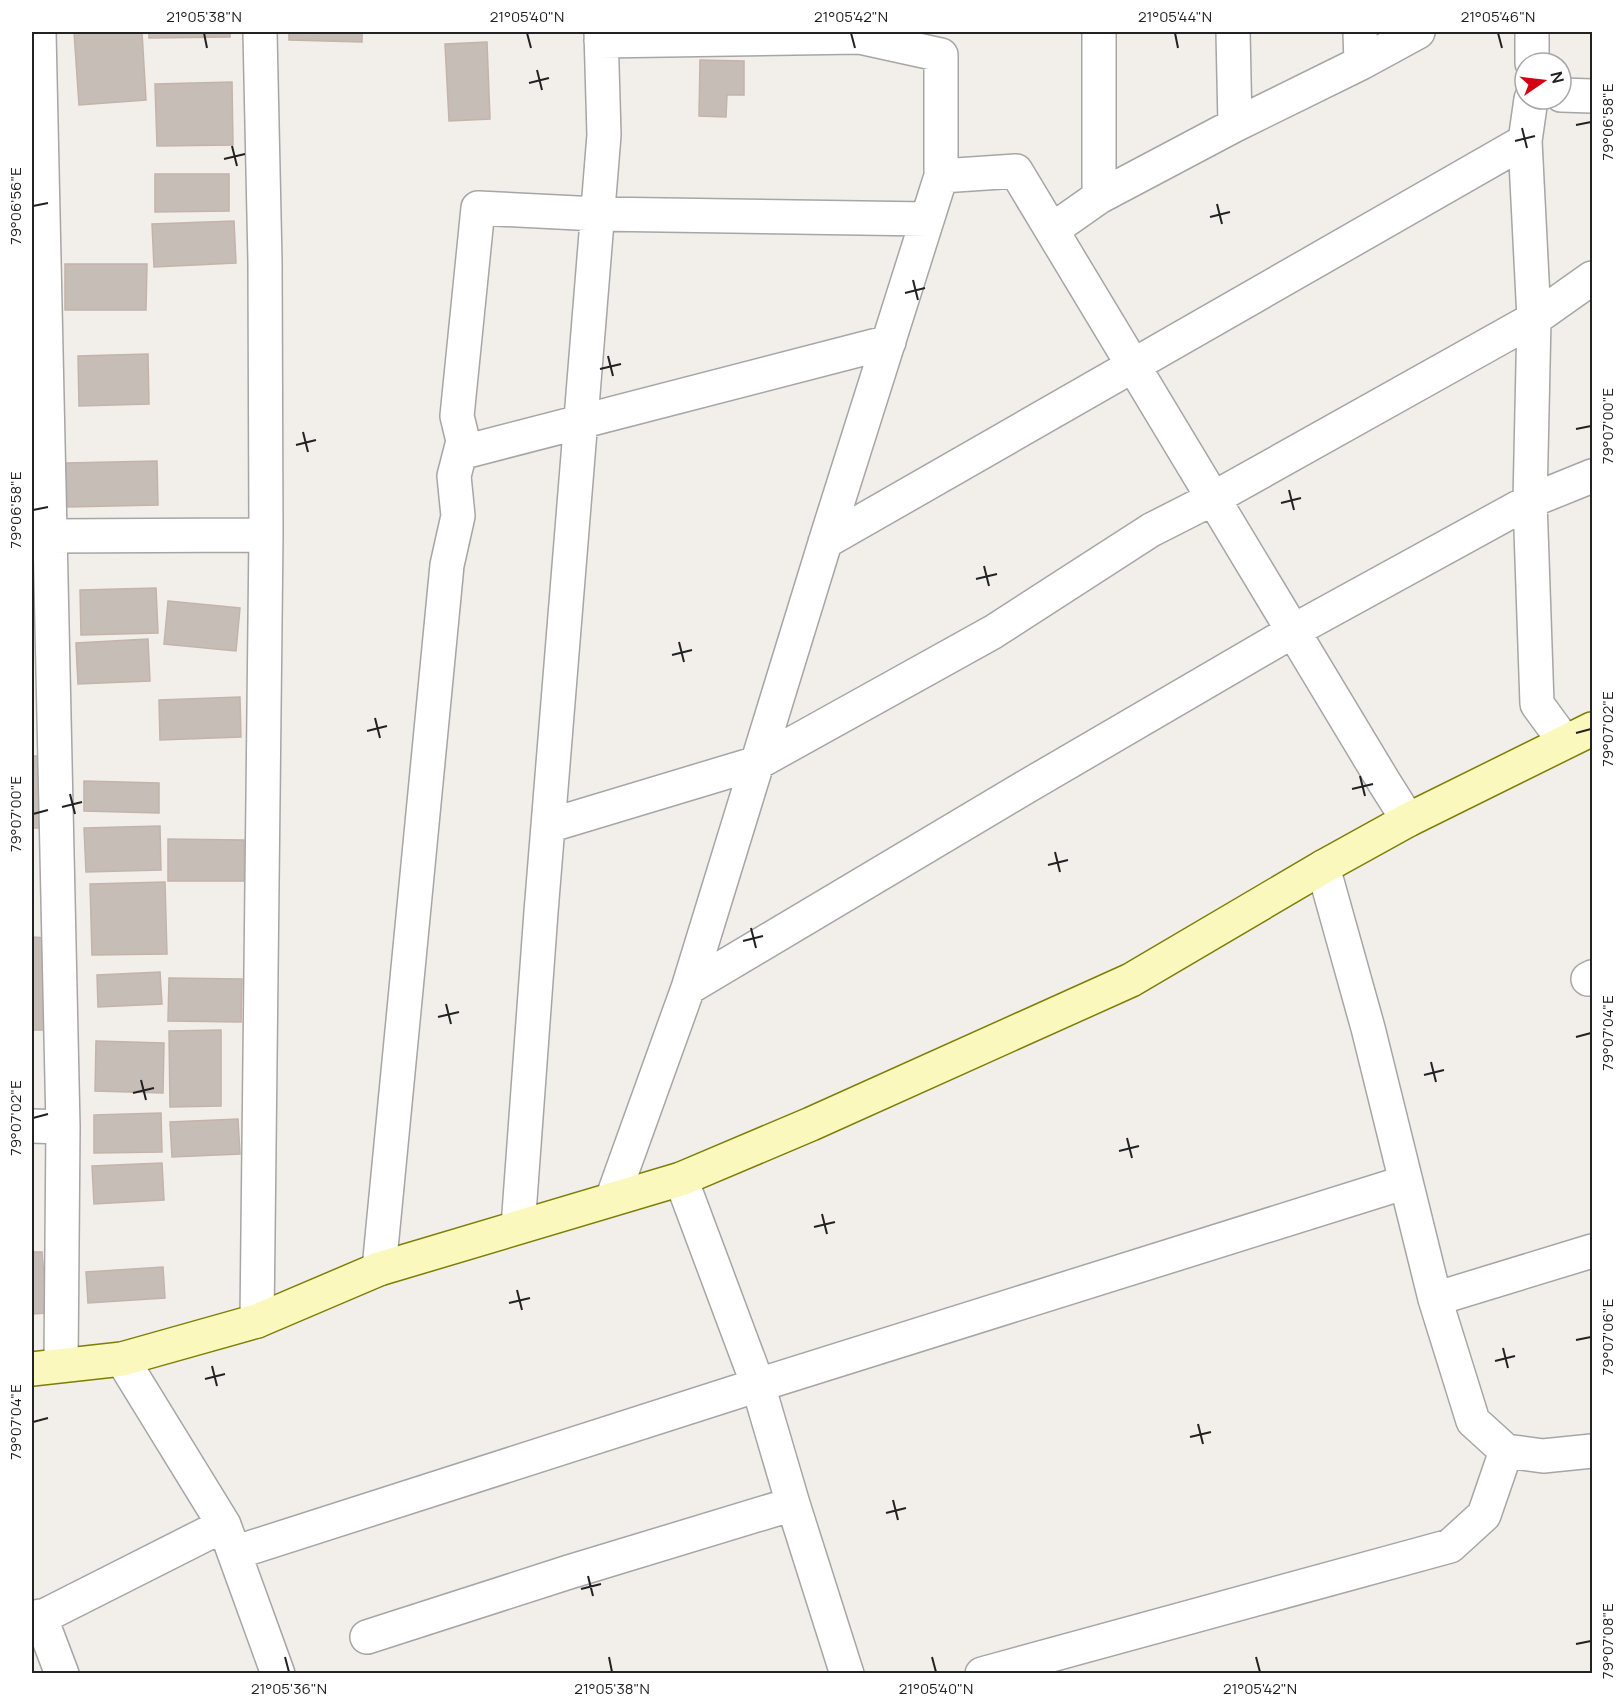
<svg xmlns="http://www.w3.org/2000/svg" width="1624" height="1705" viewBox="0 0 1624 1705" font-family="Manrope,sans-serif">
  <rect width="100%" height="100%" fill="#f2eee9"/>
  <!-- building -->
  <path fill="#c7bdb7" stroke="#c4b3aa" stroke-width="1.5" d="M74,32H142L146,100L79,105Z
    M149,32H230V37L149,38Z
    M289,32H362V42L289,40Z
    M487,42L490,119L449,121L445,44Z
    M700,60L744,61V95H727L726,117L699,116Z
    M232,82L233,145L157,146L155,84Z
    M155,174H229V211L155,212Z
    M234,221L236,263L154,267L152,224Z
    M65,264H147L146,310H65Z
    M148,354L149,404L79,406L78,356Z
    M157,461L158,505L67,507L66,463Z
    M156,588L158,633L81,635L80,590Z
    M168,601L240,608L236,651L164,644Z
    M148,639L150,681L78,684L76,643Z
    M240,697L241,737L160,740L159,700Z
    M32,756H38L40,828H32Z
    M84,781L159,783V813L84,811Z
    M160,826L161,870L86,872L84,828Z
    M168,839L244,840V881H168Z
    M165,882L167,954L92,955L90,884Z
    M32,937L47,938L45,1030H32Z
    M160,972L162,1004L98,1007L97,975Z
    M169,978L242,979L241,1022L168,1021Z
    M221,1030V1106L170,1107L169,1031Z
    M96,1041L164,1043L163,1093L95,1091Z
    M161,1113L162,1152L94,1153V1115Z
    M238,1119L240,1154L172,1157L170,1122Z
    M162,1163L164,1200L94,1204L92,1166Z
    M32,1252H42L47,1313L32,1314Z
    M163,1267L165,1298L88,1303L86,1272Z"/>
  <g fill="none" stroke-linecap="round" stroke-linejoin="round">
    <!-- street casing -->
    <g stroke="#a6a6a6" stroke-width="36">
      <path id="street" d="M39,32L63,1127L61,1364
        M1233,32L1235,125
        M601,41L859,37L941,55V176
        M1361,63L1418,32
        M1532,63V32
        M1561,95L1592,96
        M1099,197L1235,125L1361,63L1360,32
        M1052,230L1099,197V32
        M460,453L889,342
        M50,536L266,535
        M825,542L1525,141
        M1564,741L1537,704L1530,501L1534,319L1592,278
        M548,826L757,763L993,632L1151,530L1214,498L1534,319L1525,141L1531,99
        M1323,867L1368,1028L1435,1299L1473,1421L1506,1451L1543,1456L1592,1451
        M1588,979L1592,977
        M688,988L1029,785L1293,631L1530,501L1592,476
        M32,1126L63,1127
        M681,1179L758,1385L793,1504L847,1674
        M612,1199L688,988L828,533L941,176L1016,171L1384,782L1408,820
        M518,1227L541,912L604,135L601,32
        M379,1269L447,565L458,516L454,476L463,441L457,416L478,208L597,214L927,219
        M1435,1299L1592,1251
        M257,1321L266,535L265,262L260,32
        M122,1359L224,1525L278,1674
        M234,1553L758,1385L1406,1182
        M40,1616L62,1674
        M32,1622L224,1525
        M367,1637L569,1572L793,1504
        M982,1674L1450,1546L1484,1515L1506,1451"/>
    </g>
    <!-- secondary casing -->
    <g stroke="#7d7f03" stroke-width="36">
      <path id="secondary" d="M32,1369L122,1359L257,1321L379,1269L681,1179L811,1124L1131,980L1323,867L1408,820L1592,729"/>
    </g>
    <!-- street -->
    <use href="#street" stroke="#fff" stroke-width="33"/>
    <!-- secondary -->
    <use href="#secondary" stroke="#fbf8bd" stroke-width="33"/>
  </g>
  <!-- ticks -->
  <path fill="none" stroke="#222" stroke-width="2" d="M204,33L207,48M527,33L531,48M851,33L855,48M1175,33L1178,48M1498,33L1502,48M537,70L542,90M529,83L549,78M1576,125L1591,122M1522,128L1527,148M1515,141L1535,136M232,146L237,166M224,159L245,154M1217,204L1222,224M33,206L48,203M1210,217L1230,212M913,280L918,300M905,293L925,288M608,356L613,376M600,369L621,364M1576,429L1591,426M303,432L308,452M296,445L316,440M1289,490L1294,510M1281,503L1301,498M33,510L48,507M984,566L989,586M976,579L997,574M679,642L684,662M672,655L692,650M375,718L380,738M367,731L387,726M1576,733L1591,729M1360,776L1365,796M1352,789L1373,784M70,794L75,814M62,807L82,802M33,814L48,810M1055,852L1060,872M1048,865L1068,860M751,928L756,948M743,941L763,936M446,1004L451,1024M438,1017L459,1012M1576,1037L1591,1033M1431,1062L1436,1082M1424,1075L1444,1070M141,1080L146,1100M133,1093L154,1088M33,1118L48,1114M1127,1138L1132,1158M1119,1151L1139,1146M822,1214L827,1234M814,1227L835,1222M517,1290L522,1310M509,1303L530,1298M1576,1340L1591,1337M1503,1348L1508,1368M1495,1361L1515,1356M212,1366L217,1386M205,1379L225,1374M33,1422L48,1418M1198,1424L1203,1444M1190,1437L1211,1432M893,1500L898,1520M886,1513L906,1508M588,1576L593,1596M581,1589L601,1584M1576,1644L1591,1641M285,1657L289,1672M609,1657L612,1672M932,1657L936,1672M1256,1657L1260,1672"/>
  <!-- border -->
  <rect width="1624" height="1705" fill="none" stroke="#ffffff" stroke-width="66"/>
  <!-- north arrow -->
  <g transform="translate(1543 81) rotate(76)"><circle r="28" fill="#ffffff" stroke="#a7a7a7" stroke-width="1.5"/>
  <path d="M0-4.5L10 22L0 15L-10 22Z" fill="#d40014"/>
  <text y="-9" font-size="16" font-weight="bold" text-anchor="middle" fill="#222222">N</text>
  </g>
  <rect x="33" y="33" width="1558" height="1639" fill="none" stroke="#222" stroke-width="2"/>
  <g font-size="15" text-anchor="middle" fill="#222">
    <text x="204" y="22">21°05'38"N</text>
    <text x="527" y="22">21°05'40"N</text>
    <text x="851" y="22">21°05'42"N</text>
    <text x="1175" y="22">21°05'44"N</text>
    <text x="1498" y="22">21°05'46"N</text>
    <text transform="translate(1608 122) rotate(-90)" y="5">79°06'58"E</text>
    <text transform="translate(16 206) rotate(-90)" y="5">79°06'56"E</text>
    <text transform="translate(1608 426) rotate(-90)" y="5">79°07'00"E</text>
    <text transform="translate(16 510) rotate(-90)" y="5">79°06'58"E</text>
    <text transform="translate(1608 729) rotate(-90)" y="5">79°07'02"E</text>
    <text transform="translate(16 814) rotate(-90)" y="5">79°07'00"E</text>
    <text transform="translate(1608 1033) rotate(-90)" y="5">79°07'04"E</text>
    <text transform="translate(16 1118) rotate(-90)" y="5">79°07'02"E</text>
    <text transform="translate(1608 1337) rotate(-90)" y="5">79°07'06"E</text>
    <text transform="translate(16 1422) rotate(-90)" y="5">79°07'04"E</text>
    <text transform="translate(1608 1641) rotate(-90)" y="5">79°07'08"E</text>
    <text x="289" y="1694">21°05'36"N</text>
    <text x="612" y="1694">21°05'38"N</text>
    <text x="936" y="1694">21°05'40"N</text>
    <text x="1260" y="1694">21°05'42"N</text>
  </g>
</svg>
